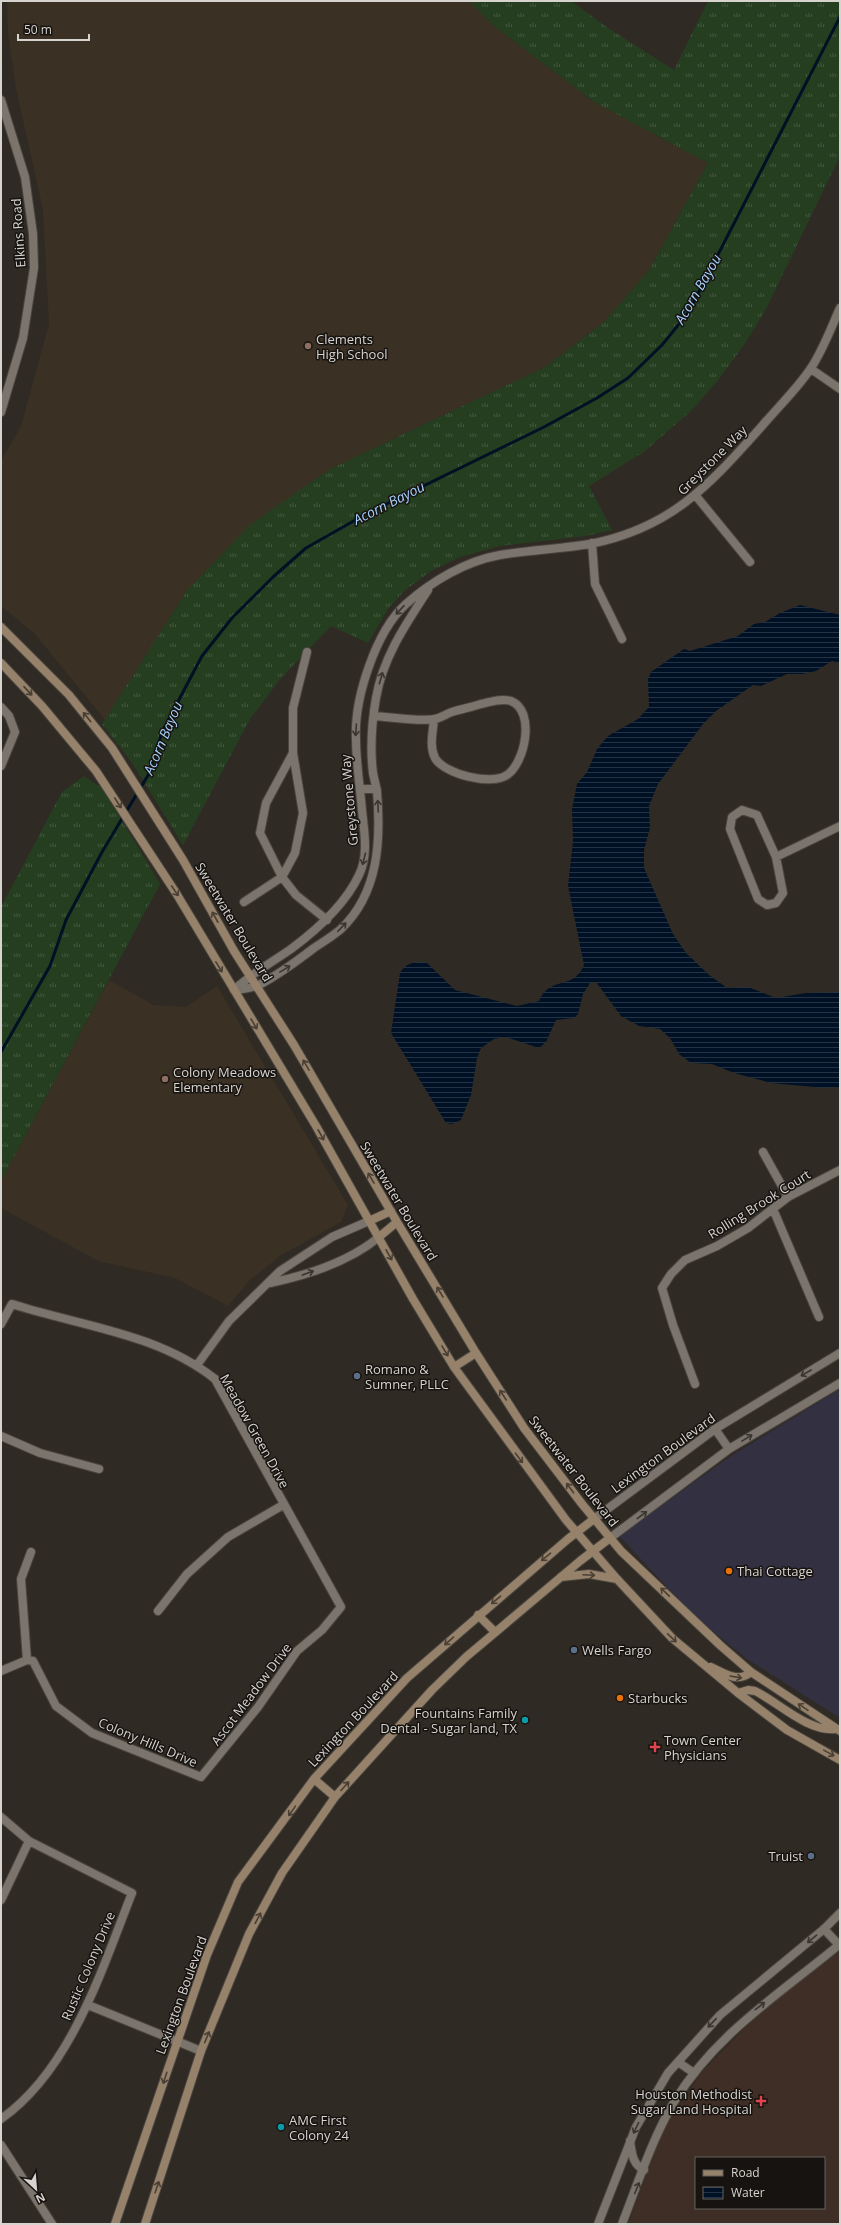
<svg xmlns="http://www.w3.org/2000/svg" width="841" height="2225" viewBox="0 0 841 2225" font-family="'Open Sans',sans-serif">
  <defs>
    <pattern id="grass-tufts" width="24" height="20" patternUnits="userSpaceOnUse"><rect width="24" height="20" fill="#263e20"/><path d="M3 7l-1-3M5 7V3M7 7l1-3M15 17l-1-3M17 17v-4M19 17l1-3" fill="none" stroke="#45593f"/></pattern>
    <pattern id="water-rules" width="6" height="5" patternUnits="userSpaceOnUse"><rect width="6" height="5" fill="#001125"/><path d="M0 2.5h6" fill="none" stroke="#243344"/></pattern>
  </defs>
  <rect width="100%" height="100%" fill="#302a24"/>
  <!-- commercial -->
  <path fill="#333041" d="M840,1389V1718L747,1659L695,1617L619,1536L731,1456Z"/>
  <!-- built -->
  <path fill="#3a3024" d="M7,1H469L494,26L594,102L708,163L649,270L604,322L545,367L330,469L188,589L105,720L34,633L1,606V461L21,426L49,324L43,210L16,89L8,33Z
    M109,980L154,1005L186,1007L217,986L348,1205L341,1222L280,1256L249,1281L228,1306L175,1278L98,1261L1,1208V1181Z"/>
  <!-- medical -->
  <path fill="#3f2e25" fill-rule="evenodd" d="M840,1951V2224H628L663,2129L701,2073L761,2011ZM696,2158H824V2208H696Z"/>
  <!-- grass -->
  <path fill="url(#grass-tufts)" d="M469,1H571L608,28L674,70L708,1H840V156L766,309L744,345L718,380L692,410L645,451L589,486L612,530L586,536L500,546L460,557L431,571L404,591L388,609L368,643L331,626L281,678L250,719L183,845L133,764L102,724L188,589L251,524L330,469L545,367L604,322L649,270L708,163L594,102L494,26Z
    M84,776L103,789L160,884L1,1181V907L62,792Z"/>
  <!-- water -->
  <path fill="url(#water-rules)" d="M800,605L840,615V663L832,661L816,671L802,674H787L761,686L753,685L716,711L703,724L658,784L649,806L650,828L644,850V868L673,934L686,953L708,974L727,988L748,987L776,998L806,993L840,992V1087L825,1088L771,1083L734,1073L712,1064L691,1063L679,1054L670,1038L660,1029L639,1026L621,1016L596,982L590,983L583,994L578,1014L574,1018L556,1020L546,1042L539,1048L506,1037L494,1039L481,1048L477,1058L471,1095L461,1120L452,1124L446,1123L391,1033L400,973C407,962 414,962 426,962L455,990L517,1006L539,1001C550,975 573,991 584,965L568,886L573,841L572,809L577,784L587,772L597,749L608,736L638,719L649,707L648,679L651,672L684,649L690,651L738,636L754,624L765,622L780,613Z"/>
  <g fill="none" stroke-linecap="round" stroke-linejoin="round">
    <!-- stream -->
    <path stroke="#001125" stroke-width="3" d="M1,1052L50,966L66,920L102,852L150,772L162,732L183,692L202,656L232,618L273,577L306,548L366,514L544,427L597,398L628,378L662,345L688,313L840,17"/>
    <!-- minor casing -->
    <g stroke="#4a453f" stroke-width="10">
      <path id="minor" d="M811,369L840,389
        M696,496L750,562
        M592,543L595,584L622,639
        M307,652L293,708V753L266,803L260,833L282,877L296,895L327,920
        M1,707L9,716L15,732L1,766
        M374,716C390,717 422,722 435,719C441,718 446,714 452,712C461,709 472,707 481,704C491,702 501,698 511,701C536,711 525,763 507,775C491,786 444,774 435,758C429,746 433,732 434,719
        M360,789H376
        M742,810L757,815L776,857L783,893L776,903L767,905L758,899L730,829L732,817Z
        M776,857L840,826
        M244,902L282,877L295,853L303,813L293,753
        M234,990C252,973 271,963 291,949C318,929 345,905 359,875C369,855 364,831 362,810C360,786 356,762 356,739C354,698 376,631 406,604C432,581 466,561 500,555C530,550 560,549 590,544C672,528 709,485 762,426C778,407 798,388 811,368C823,350 831,328 840,308
        M235,990C243,989 252,988 259,985C278,975 297,961 314,948C323,942 333,936 341,929C379,893 381,840 377,791C376,785 374,779 373,773C370,749 372,721 376,698C383,657 406,624 428,590
        M763,1152L788,1197
        M773,1209L819,1317
        M270,1283C308,1275 349,1262 379,1237
        M1,1324L12,1304C80,1326 157,1333 215,1379L341,1607L322,1630L297,1651L258,1707L201,1777L92,1733L56,1706L33,1661L27,1660
        M197,1365L229,1321L280,1271L332,1237L369,1221
        M695,1384L673,1325L662,1288L671,1274L685,1260L717,1246L748,1228L788,1197L840,1170
        M1,1436L40,1453L99,1469
        M158,1611L187,1574L228,1537L283,1505
        M27,1660L21,1579L31,1552
        M1,1671L27,1660
        M1,1817L29,1841L132,1893C102,1969 71,2070 1,2119
        M1,1900L29,1841
        M824,1929L839,1945
        M88,2005L201,2051
        M678,2062L694,2073
        M630,2141C632,2153 632,2164 644,2170
        M1,2145L52,2224"/>
    </g>
    <!-- tertiary casing -->
    <g stroke="#4a453f" stroke-width="10">
      <path id="tertiary" d="M1,100L25,177L33,234L34,268L23,338L1,412
        M715,1429L729,1449
        M594,1519L715,1429L840,1353
        M610,1538L729,1449L840,1383
        M598,2224L636,2127L668,2073L720,2015L824,1929L840,1913
        M622,2224C638,2183 652,2139 674,2102C715,2034 781,1993 840,1944"/>
    </g>
    <!-- secondary casing -->
    <g stroke="#4a453f" stroke-width="10">
      <path id="secondary" d="M1,627L69,695L112,748L183,860L234,951L294,1045L397,1222L476,1353L524,1428L582,1504L621,1551L721,1646L751,1672L840,1731
        M1,663L42,706L96,771L176,893L316,1126L413,1299L454,1367L566,1520L617,1579L672,1638L738,1693L787,1730L840,1760
        M369,1221L391,1211
        M379,1237L397,1222
        M454,1367L476,1353
        M561,1577L589,1574L617,1579
        M478,1615L495,1632
        M711,1667C725,1674 738,1683 751,1672
        M738,1693L748,1690L755,1691C778,1702 808,1732 835,1729
        M314,1779L335,1797
        M115,2224L207,1955L238,1882L314,1779L407,1678L568,1539L594,1519
        M145,2224L201,2051L249,1934L282,1873L335,1797L432,1690L466,1657L580,1561L610,1538"/>
    </g>
    <!-- minor -->
    <use href="#minor" stroke="#7a746c" stroke-width="8"/>
    <!-- tertiary -->
    <use href="#tertiary" stroke="#7a746c" stroke-width="8"/>
    <!-- secondary -->
    <use href="#secondary" stroke="#96826a" stroke-width="8"/>
  </g>
  <!-- one-way arrows -->
  <defs><path id="oneway-shaft" d="M-6 0H5M1.5-3L5.5 0L1.5 3" fill="none" stroke-width="1.6" stroke-linecap="round" stroke-linejoin="round"/></defs>
  <g stroke="#393530">
    <use href="#oneway-shaft" transform="translate(400 610) rotate(133)"/>
    <use href="#oneway-shaft" transform="translate(381 678) rotate(-74)"/>
    <use href="#oneway-shaft" transform="translate(356 730) rotate(94)"/>
    <use href="#oneway-shaft" transform="translate(378 806) rotate(-93)"/>
    <use href="#oneway-shaft" transform="translate(364 859) rotate(104)"/>
    <use href="#oneway-shaft" transform="translate(342 927) rotate(-46)"/>
    <use href="#oneway-shaft" transform="translate(285 969) rotate(-31)"/>
    <use href="#oneway-shaft" transform="translate(308 1273) rotate(-20)"/>
    <use href="#oneway-shaft" transform="translate(806 1373) rotate(150)"/>
    <use href="#oneway-shaft" transform="translate(747 1438) rotate(-31)"/>
    <use href="#oneway-shaft" transform="translate(642 1515) rotate(-37)"/>
    <use href="#oneway-shaft" transform="translate(812 1939) rotate(140)"/>
    <use href="#oneway-shaft" transform="translate(760 2006) rotate(-38)"/>
    <use href="#oneway-shaft" transform="translate(712 2023) rotate(133)"/>
    <use href="#oneway-shaft" transform="translate(636 2128) rotate(116)"/>
    <use href="#oneway-shaft" transform="translate(637 2188) rotate(-68)"/>
  </g>
  <g stroke="#493f34">
    <use href="#oneway-shaft" transform="translate(28 691) rotate(47)"/>
    <use href="#oneway-shaft" transform="translate(87 717) rotate(-129)"/>
    <use href="#oneway-shaft" transform="translate(118 803) rotate(57)"/>
    <use href="#oneway-shaft" transform="translate(175 891) rotate(56)"/>
    <use href="#oneway-shaft" transform="translate(215 917) rotate(-119)"/>
    <use href="#oneway-shaft" transform="translate(219 967) rotate(58)"/>
    <use href="#oneway-shaft" transform="translate(254 1024) rotate(59)"/>
    <use href="#oneway-shaft" transform="translate(306 1065) rotate(-120)"/>
    <use href="#oneway-shaft" transform="translate(321 1135) rotate(61)"/>
    <use href="#oneway-shaft" transform="translate(371 1178) rotate(-120)"/>
    <use href="#oneway-shaft" transform="translate(389 1255) rotate(61)"/>
    <use href="#oneway-shaft" transform="translate(440 1292) rotate(-121)"/>
    <use href="#oneway-shaft" transform="translate(445 1351) rotate(59)"/>
    <use href="#oneway-shaft" transform="translate(503 1395) rotate(-123)"/>
    <use href="#oneway-shaft" transform="translate(519 1458) rotate(53)"/>
    <use href="#oneway-shaft" transform="translate(570 1488) rotate(-127)"/>
    <use href="#oneway-shaft" transform="translate(546 1557) rotate(140)"/>
    <use href="#oneway-shaft" transform="translate(589 1575) rotate(3)"/>
    <use href="#oneway-shaft" transform="translate(665 1592) rotate(-136)"/>
    <use href="#oneway-shaft" transform="translate(496 1600) rotate(140)"/>
    <use href="#oneway-shaft" transform="translate(672 1638) rotate(43)"/>
    <use href="#oneway-shaft" transform="translate(449 1641) rotate(139)"/>
    <use href="#oneway-shaft" transform="translate(736 1677) rotate(10)"/>
    <use href="#oneway-shaft" transform="translate(803 1707) rotate(-146)"/>
    <use href="#oneway-shaft" transform="translate(829 1753) rotate(29)"/>
    <use href="#oneway-shaft" transform="translate(345 1786) rotate(-48)"/>
    <use href="#oneway-shaft" transform="translate(292 1811) rotate(125)"/>
    <use href="#oneway-shaft" transform="translate(258 1918) rotate(-62)"/>
    <use href="#oneway-shaft" transform="translate(207 2037) rotate(-68)"/>
    <use href="#oneway-shaft" transform="translate(165 2078) rotate(108)"/>
    <use href="#oneway-shaft" transform="translate(157 2187) rotate(-72)"/>
  </g>
  <!-- markers -->
  <g fill="#8d6e63" stroke="#161310" stroke-width="1.5">
    <circle cx="308" cy="346" r="4"/>
    <circle cx="165" cy="1079" r="4"/>
  </g>
  <g fill="#5c6f8a" stroke="#161310" stroke-width="1.5">
    <circle cx="357" cy="1376" r="4"/>
    <circle cx="574" cy="1650" r="4"/>
    <circle cx="811" cy="1856" r="4"/>
  </g>
  <g fill="#e8710a" stroke="#161310" stroke-width="1.5">
    <circle cx="729" cy="1571" r="4"/>
    <circle cx="620" cy="1698" r="4"/>
  </g>
  <g fill="#0f9aa8" stroke="#161310" stroke-width="1.5">
    <circle cx="525" cy="1720" r="4"/>
    <circle cx="281" cy="2127" r="4"/>
  </g>
  <g fill="#e0444e" stroke="#161310" stroke-width="1.5">
    <path d="M653 1741h4v4h4v4h-4v4h-4v-4h-4v-4h4z"/>
    <path d="M759 2095h4v4h4v4h-4v4h-4v-4h-4v-4h4z"/>
  </g>
  <g text-anchor="middle" stroke-width="3" stroke-linejoin="round" paint-order="stroke">
    <!-- street labels -->
    <g font-size="13" fill="#d7d3cf" stroke="#161310">
      <text transform="translate(18 233) rotate(-94)" y="5">Elkins Road</text>
      <text transform="translate(712 460) rotate(-45)" y="5">Greystone Way</text>
      <text transform="translate(349 800) rotate(-95)" y="5">Greystone Way</text>
      <text transform="translate(234 922) rotate(59)" y="5">Sweetwater Boulevard</text>
      <text transform="translate(399 1201) rotate(59)" y="5">Sweetwater Boulevard</text>
      <text transform="translate(759 1204) rotate(-32)" y="5">Rolling Brook Court</text>
      <text transform="translate(255 1431) rotate(61)" y="5">Meadow Green Drive</text>
      <text transform="translate(663 1453) rotate(-36)" y="5">Lexington Boulevard</text>
      <text transform="translate(574 1471) rotate(52)" y="5">Sweetwater Boulevard</text>
      <text transform="translate(251 1694) rotate(-53)" y="5">Ascot Meadow Drive</text>
      <text transform="translate(353 1719) rotate(-47)" y="5">Lexington Boulevard</text>
      <text transform="translate(148 1742) rotate(23)" y="5">Colony Hills Drive</text>
      <text transform="translate(88 1966) rotate(-67)" y="5">Rustic Colony Drive</text>
      <text transform="translate(181 1995) rotate(-70)" y="5">Lexington Boulevard</text>
    </g>
    <!-- poi labels -->
    <g font-size="13" fill="#d7d3cf" stroke="#161310" text-anchor="start">
      <text x="316" y="344">Clements<tspan x="316" dy="15">High School</tspan></text>
      <text x="173" y="1077">Colony Meadows<tspan x="173" dy="15">Elementary</tspan></text>
      <text x="365" y="1374">Romano &amp;<tspan x="365" dy="15">Sumner, PLLC</tspan></text>
      <text x="737" y="1576">Thai Cottage</text>
      <text x="582" y="1655">Wells Fargo</text>
      <text x="628" y="1703">Starbucks</text>
      <text x="517" y="1718" text-anchor="end">Fountains Family<tspan x="517" dy="15">Dental - Sugar land, TX</tspan></text>
      <text x="664" y="1745">Town Center<tspan x="664" dy="15">Physicians</tspan></text>
      <text x="803" y="1861" text-anchor="end">Truist</text>
      <text x="752" y="2099" text-anchor="end">Houston Methodist<tspan x="752" dy="15">Sugar Land Hospital</tspan></text>
      <text x="289" y="2125">AMC First<tspan x="289" dy="15">Colony 24</tspan></text>
    </g>
    <!-- water labels -->
    <g font-size="14" font-style="italic" fill="#a6d1fc" stroke="#161310">
      <text transform="translate(698 289) rotate(-60)" y="5">Acorn Bayou</text>
      <text transform="translate(389 503) rotate(-27)" y="5">Acorn Bayou</text>
      <text transform="translate(163 738) rotate(-67)" y="5">Acorn Bayou</text>
    </g>
  </g>
  <!-- border -->
  <rect width="841" height="2225" fill="none" stroke="#d7d3cf" stroke-width="4"/>
  <!-- legend -->
  <rect x="695" y="2157" width="130" height="52" fill="#161310" stroke="#63605c"/>
  <rect x="703" y="2170" width="20" height="6" fill="#96826a" stroke="#63605c"/>
  <text x="731" y="2177" font-size="12" fill="#d7d3cf">Road</text>
  <rect x="703" y="2187" width="20" height="12" fill="url(#water-rules)" stroke="#63605c"/>
  <text x="731" y="2197" font-size="12" fill="#d7d3cf">Water</text>
  <!-- north arrow -->
  <g transform="translate(36 2189) rotate(154)" stroke="#161310" stroke-width="3" paint-order="stroke">
  <path d="M0-3L7 15L0 10L-7 15Z" fill="#d7d3cf"/>
  <text y="-6" font-size="11" font-weight="bold" text-anchor="middle" fill="#d7d3cf">N</text>
  </g>
  <!-- scale -->
  <path d="M18 34v6h71v-6" fill="none" stroke="#d7d3cf" stroke-width="2"/>
  <text x="24" y="34" font-size="12" fill="#d7d3cf" stroke="#161310" stroke-width="3" paint-order="stroke">50 m</text>
</svg>
